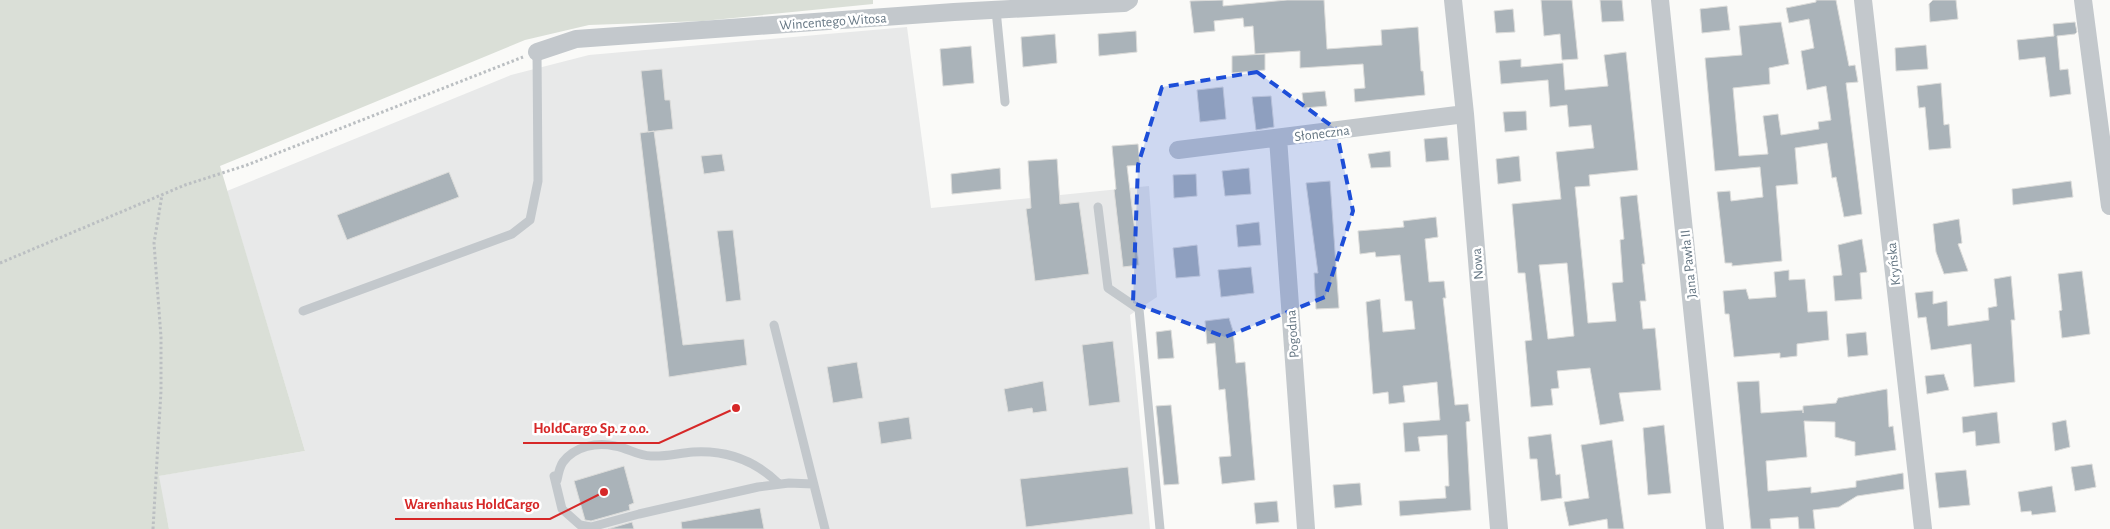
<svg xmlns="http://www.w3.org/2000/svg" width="2110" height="529" viewBox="0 0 2110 529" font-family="'Alegreya Sans',sans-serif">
  <rect width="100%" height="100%" fill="#fafaf8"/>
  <!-- built -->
  <path fill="#e8e9e9" d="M907,27L931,208L1149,186L1157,297L1130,315L1150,529H169L158,476L305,451L227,191L511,75L589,55Z"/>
  <!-- green -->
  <path fill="#dadfd7" d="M0,0H873V4L703,21L589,25L525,40L220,166L305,451L159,476L169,529H0Z"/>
  <!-- building -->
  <path fill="#aab3b9" stroke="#dcdcda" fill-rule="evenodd" d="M1223,0V6L1287,0H1324L1327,49L1382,45L1381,30L1418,27L1421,71H1423L1425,95L1355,102L1354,89L1365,88L1363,64L1300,68V51L1255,54L1253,26L1244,27L1243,18L1214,21L1215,31L1194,33L1190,1Z
    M1541,0H1572L1578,59L1562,60L1560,34L1544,36Z
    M1600,0H1622L1624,21L1602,22Z
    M1816,0H1836L1849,66L1855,65L1858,82L1846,83L1862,214L1844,217L1836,177L1832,178L1827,143L1795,148L1798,184L1776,186L1782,261L1732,266V263H1725L1717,192L1730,191L1731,201L1763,197L1760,167L1715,171L1705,58L1742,55L1739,26L1781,22L1789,64L1769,68L1770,84L1733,88L1739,156L1768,154L1763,116L1778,114L1781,135L1819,129L1818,122L1831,120L1826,86L1807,90L1801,51L1814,48L1809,19L1789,23L1786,8L1816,2Z
    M1933,0H1956L1958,19L1930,22L1929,4Z
    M1727,6L1730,30L1702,33L1700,9Z
    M1513,9L1515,32L1496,33L1494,11Z
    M2075,22L2077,32L2075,34L2057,36L2060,70L2068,69L2071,94L2050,97L2045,57L2019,60L2017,40L2054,36L2053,24Z
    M1136,31L1137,52L1099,56L1098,34Z
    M1055,34L1057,63L1023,67L1021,37Z
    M1926,45L1928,69L1896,71L1895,48Z
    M971,46L974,83L943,86L940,49Z
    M1626,52L1638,170L1589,175L1590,186L1575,187L1584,279L1588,323L1616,321L1612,283L1623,282L1620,240L1624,239L1620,197L1637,195L1645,264H1642L1646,301H1640L1643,329L1655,328L1661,390L1619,393L1624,421L1600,425L1590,368L1557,371L1559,388L1551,389L1553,405L1531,407L1525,341L1532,340L1525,273H1518L1512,204L1561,199L1556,152L1594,148L1591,125L1569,127L1567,105L1550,107L1548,80L1501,84L1499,61L1521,59V67L1563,63L1565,90L1608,86L1604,55ZM1567,263L1574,336L1548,339L1539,265Z
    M1265,54V70L1232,73V56Z
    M662,69L665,100H670L673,129L648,132L641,71Z
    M1941,83L1944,125L1949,124L1951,148L1929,150L1925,107L1919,108L1917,86Z
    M1223,87L1226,119L1200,122L1197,90Z
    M1325,91L1327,106L1304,108L1302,93Z
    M1271,96L1274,127L1256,130L1252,97Z
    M1526,111L1527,130L1505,132L1503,112Z
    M654,131L683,345L744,339L747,365L669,377L640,133Z
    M1447,137L1449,160L1426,162L1424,139Z
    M1138,144L1140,165L1127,166L1139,265L1123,267L1114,190L1116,189L1112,146Z
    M1390,151L1391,167L1371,168L1368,154Z
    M722,154L725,171L704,174L701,156Z
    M1519,156L1521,181L1498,184L1496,159Z
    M1057,159L1060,204L1079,202L1089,274L1035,281L1026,209L1031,208L1028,161Z
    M1000,168L1001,189L952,194L951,174Z
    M1249,168L1251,194L1225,196L1222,171Z
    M449,172L459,197L347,240L337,215Z
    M1196,174L1197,196L1174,198L1173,175Z
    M1330,181L1339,308L1316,309L1314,273H1318L1306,183Z
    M2071,181L2073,197L2013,205L2012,189Z
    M1436,217L1438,237L1425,239L1429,282L1444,281L1446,298H1443L1455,405L1468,404L1470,421L1466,422L1471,510L1400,516L1399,501L1446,498L1445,486H1449L1447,435L1418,437L1420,451L1405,452L1403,423L1440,420L1437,382L1403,386L1405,402L1389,404L1388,392L1373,394L1366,302L1380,299L1383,332L1415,329L1412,301H1405L1400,255L1376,257L1375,252L1360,254L1358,231L1404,227L1403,221Z
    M1959,219L1962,243L1958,244L1968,271L1944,274L1936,252L1933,224Z
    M1259,222L1261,245L1238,247L1236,225Z
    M733,230L741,300L726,302L717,231Z
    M1862,239L1867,272L1860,273L1862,299L1835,301L1833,276L1842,275L1838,245Z
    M1197,245L1200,276L1176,278L1173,248Z
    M1251,267L1254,293L1221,297L1218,270Z
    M1789,270V280L1805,279L1808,312L1827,311L1829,340L1797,344V356L1780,358V353L1734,357L1729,314H1725L1723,291L1746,289L1749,299L1776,297L1774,272Z
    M2082,271L2090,334L2062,338L2059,311L2062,310L2058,274Z
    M2011,276L2015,320H2011L2015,382L1974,387L1971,344L1931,350L1926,317L1918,318L1915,293L1933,291V304L1947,301L1948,326L1989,320L1988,308L1997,306L1994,279Z
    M1229,318L1233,331L1236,363L1245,362L1255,480L1222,484L1219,457L1231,456L1225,389L1219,390L1215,343L1207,344L1205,321Z
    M1171,330L1174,358L1158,359L1156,332Z
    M1866,332L1868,355L1848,357L1846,334Z
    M1113,341L1120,402L1089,406L1082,345Z
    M857,362L863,398L833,403L827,367Z
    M1944,374L1949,390L1927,394L1925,376Z
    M1043,381L1047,411L1033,413L1032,408L1008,412L1004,389Z
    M1759,381L1761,413L1803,410V413V406L1836,403L1838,398L1887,389L1889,427L1893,426L1896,450L1855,456V442L1835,437V422L1804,421L1807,457L1766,461L1768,491L1811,487V493L1856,487V481L1903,473L1904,489L1857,496L1839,507L1813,510L1815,529H1799L1798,517L1770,519L1771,529H1751L1737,382Z
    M1171,405L1179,484L1164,485L1156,406Z
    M1997,412L2000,443L1976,446L1975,431L1963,433L1962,417Z
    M909,417L912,439L881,444L878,422Z
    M2066,420L2070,447L2055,451L2052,423Z
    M1664,425L1671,493L1648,495L1643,428Z
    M1551,434L1556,475L1560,474L1562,498L1541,501L1537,459H1530L1528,437Z
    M1612,440L1624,529H1608L1607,519L1569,526L1564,502L1589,498L1581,445Z
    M2092,464L2096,487L2075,491L2071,467Z
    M624,466L634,503L629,505L630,510L591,521L585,520L574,481Z
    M1128,467L1133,514L1026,527L1020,479Z
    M1966,470L1970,505L1939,508L1935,473Z
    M1360,483L1362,505L1335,508L1333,485Z
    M2052,486L2056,512L2032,515L2031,511L2021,512L2018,492Z
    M1277,501L1279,522L1256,524L1254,503Z
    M760,508L764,529H682L681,522Z
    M632,522L634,529H608Z"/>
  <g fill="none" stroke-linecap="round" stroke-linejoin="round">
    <!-- path -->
    <path stroke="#bbbfc2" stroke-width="3" stroke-dasharray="2.5 2.5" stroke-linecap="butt" d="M0,263L185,185L247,165L523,57
      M153,529L161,391V337L154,243L162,195"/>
    <!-- service -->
    <path stroke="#c3c8cc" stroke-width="9" d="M996,10L1005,102
      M1098,207L1108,288L1139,309L1160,529
      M303,311L512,234L530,220L538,181L537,52
      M774,325L825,529
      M779,484C756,461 726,450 693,452C679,453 665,457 651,456C638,456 628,448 615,446C597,442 575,446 563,462C560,466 558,475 557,480L554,476L562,509L580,525L591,527L639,514L758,487L789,483L813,484"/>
    <!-- minor -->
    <path stroke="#c3c8cc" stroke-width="18" d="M1453,0L1465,114L1499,529
      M1660,0L1715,529
      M1863,0L1923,529
      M2083,0L2110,206
      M537,52L576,39L954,12L1124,3L1129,0
      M1278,138L1306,529
      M1178,150L1465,114"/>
  </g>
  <!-- marked area -->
  <path fill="#1d4ed8" fill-opacity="0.2" stroke="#1d4ed8" stroke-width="4" stroke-dasharray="10 6" stroke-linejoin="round" d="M1257,72L1336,129L1353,211L1325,297L1225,337L1133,303L1138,165L1162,87Z"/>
  <g text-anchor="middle" stroke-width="5" stroke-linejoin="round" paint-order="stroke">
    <!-- street labels -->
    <g font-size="14" fill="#657683" stroke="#fff">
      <text transform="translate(833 21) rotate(-4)" y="5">Wincentego Witosa</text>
      <text transform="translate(1322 133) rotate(-7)" y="5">Słoneczna</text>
      <text transform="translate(1477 264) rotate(-95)" y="5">Nowa</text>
      <text transform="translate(1688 264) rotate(-96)" y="5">Jana Pawła II</text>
      <text transform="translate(1893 264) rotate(-96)" y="5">Kryńska</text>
      <text transform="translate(1292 334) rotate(-94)" y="5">Pogodna</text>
    </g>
  </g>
  <!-- callouts -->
  <path fill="none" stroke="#d62828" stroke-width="2" d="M736 408L659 443H523M604 492L550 519H395"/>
  <g fill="#d62828" stroke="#fff" stroke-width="2">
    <circle cx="736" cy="408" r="5"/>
    <circle cx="604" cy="492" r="5"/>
  </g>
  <g font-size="15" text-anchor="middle" font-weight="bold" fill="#d62828" stroke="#fff" stroke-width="5" stroke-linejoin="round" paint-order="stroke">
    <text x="591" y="433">HoldCargo Sp. z o.o.</text>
    <text x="472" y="509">Warenhaus HoldCargo</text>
  </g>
</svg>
